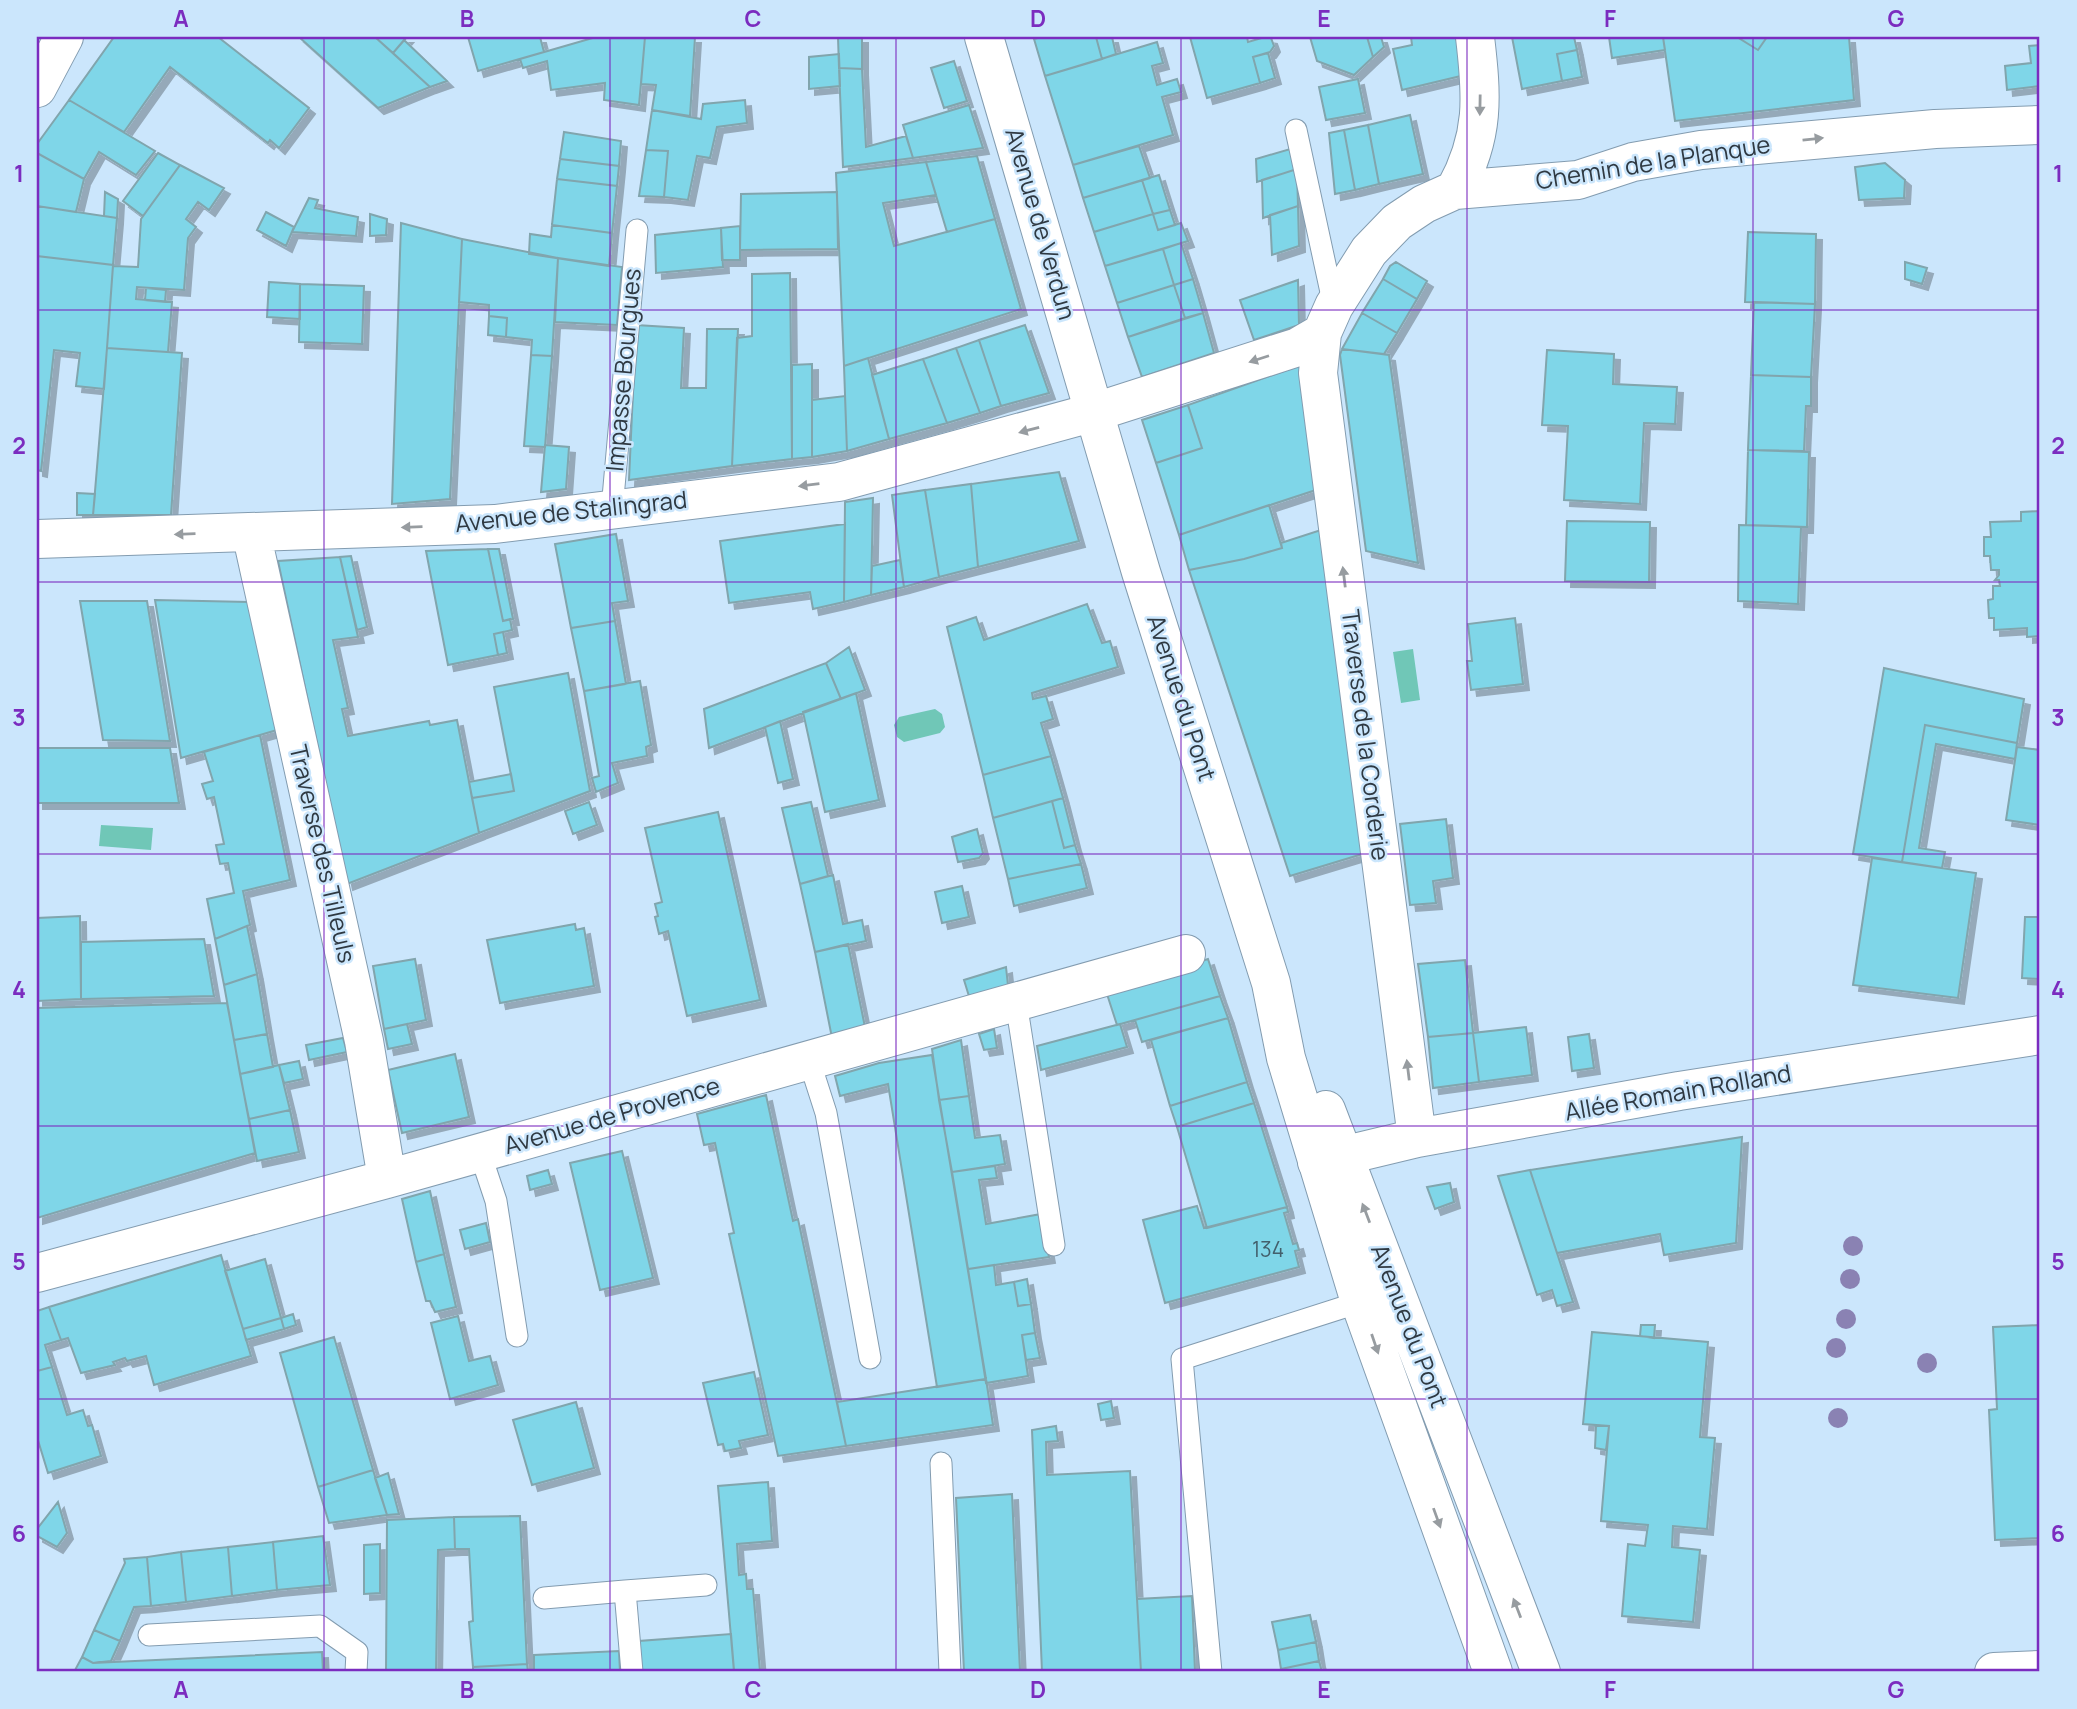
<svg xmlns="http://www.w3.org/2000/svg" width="2077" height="1709" viewBox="0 0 2077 1709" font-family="Manrope,sans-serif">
  <defs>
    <filter id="shadow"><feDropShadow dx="6" dy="6" stdDeviation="0" flood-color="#0004"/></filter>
  </defs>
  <rect width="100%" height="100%" fill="#cbe6fc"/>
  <!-- water -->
  <path fill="#70c7b7" d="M1413,649L1420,700L1401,703L1393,652Z
    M935,709L942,714L945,727L940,733L904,742L897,737L894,725L899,717Z
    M101,825L153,828L151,850L99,846Z"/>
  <!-- building -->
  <path fill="#7fd6e8" stroke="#81a5ad" stroke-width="2" filter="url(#shadow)" d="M114,37H218L309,108L279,148L270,140L268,143L170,67L124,132L69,100Z
    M299,37H375L430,87L378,108Z
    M375,37H407L393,53Z
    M468,37H540L544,52L478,71Z
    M596,37H645L639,105L604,100L605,83L551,90L547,61L523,68L520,59Z
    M645,37H695L690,116L652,110L656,85L641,84Z
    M838,37H862V69L839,68Z
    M1041,37H1096L1102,59L1045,76L1034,39Z
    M1096,37H1112L1116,54L1102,59Z
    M1190,37H1247L1248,42L1265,37L1271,38L1274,46L1270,52L1253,57L1260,83L1207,98Z
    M1310,37H1367L1373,57L1354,75L1317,61Z
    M1367,37H1381L1384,47L1373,57Z
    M1411,37H1456L1465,75L1402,90L1393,49L1412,45Z
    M1512,37H1574L1577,50L1557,54L1562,81L1522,89Z
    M1609,37H1663L1665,50L1612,58Z
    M1663,37H1737L1758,50L1767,37H1849L1854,100L1675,121Z
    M1737,37H1767L1758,50Z
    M404,40L447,81L430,87L393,53Z
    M1157,42L1163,63L1152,66L1157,85L1177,79L1181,92L1162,97L1173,135L1073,165L1045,76Z
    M2040,45V86L2007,90L2005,66L2031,63L2029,46Z
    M1577,50L1582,77L1562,81L1557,54Z
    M1268,53L1275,78L1260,83L1253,57Z
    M839,54L840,86L809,89V57Z
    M954,61L967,101L944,108L931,68Z
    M839,68L862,69L866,147L906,136L913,158L843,167Z
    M1358,79L1365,113L1326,120L1319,87Z
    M69,100L155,151L136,175L99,152L84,179L37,153V144Z
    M745,100L747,123L717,127L710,158L697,156L688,200L664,197L668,151L646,150L652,110L701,119L703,104Z
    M969,105L983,148L913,158L903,125Z
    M1410,115L1423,174L1379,184L1368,125Z
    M1368,125L1379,184L1355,190L1344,130Z
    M1344,130L1355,190L1335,194L1329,133Z
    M564,132L621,141L619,166L560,159Z
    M1139,146L1150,178L1083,198L1073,165Z
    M1297,147V169L1257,182L1256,159Z
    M646,150L668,151L664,197L639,196Z
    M37,153L84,179L76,212L37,206Z
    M158,153L180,165L143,216L123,201Z
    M977,156L995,219L947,232L926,162Z
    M560,159L619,166L617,186L557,179Z
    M926,162L936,195L883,203L894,246L995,219L1021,309L844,366L836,173Z
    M1885,163L1905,180L1904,198L1859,200L1855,167Z
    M180,165L224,188L209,210L198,202L186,219L196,227L188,238L184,290L137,287L136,299L172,302L168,352L107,348L113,266L138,267L141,219Z
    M1297,169L1298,206L1263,218L1262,180Z
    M1159,175L1170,210L1153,214L1142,180Z
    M557,179L617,186L612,233L552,225Z
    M1142,180L1153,214L1094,232L1083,198Z
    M105,192L118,199L117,218L104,216Z
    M837,192L838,249L740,250L741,194Z
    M309,198L318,200L315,208L358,217L356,236L292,232Z
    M37,206L117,218L113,265L37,256Z
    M1298,206L1299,246L1272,255L1270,215Z
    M1170,210L1175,225L1158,230L1153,214Z
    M266,212L294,227L286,246L257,230Z
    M370,214L387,219L386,235L370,236Z
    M1153,214L1158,230L1181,223L1188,241L1105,266L1094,232Z
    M401,223L462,239L450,499L392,504Z
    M552,225L612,233L609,266L529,254L530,234L551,237Z
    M740,226V260H722L721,228Z
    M721,228L723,267L656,273L655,235Z
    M1748,232L1816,234L1815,304L1745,302Z
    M462,239L558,258L552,356L531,355L532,340L506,337L507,318L489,316V305L459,302Z
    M1181,243L1193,279L1174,285L1163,249Z
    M1163,249L1174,285L1117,303L1105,266Z
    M37,256L113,265L104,389L76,386L80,353L54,350L41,471L37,470Z
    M558,258L622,267L617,325L555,322Z
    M1396,262L1427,281L1417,299L1383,279L1390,266Z
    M1905,262L1927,268L1922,284L1905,279Z
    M790,273L792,459L732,466L737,338L752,336V274Z
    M1193,279L1203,313L1185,318L1174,285Z
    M1383,279L1417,299L1397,333L1362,313Z
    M1298,280L1299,325L1254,340L1240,300Z
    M269,282L300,284V319L267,317Z
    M300,284L364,286L362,344L299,342Z
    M1174,285L1185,318L1128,337L1117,303Z
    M146,288L166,290L165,302L145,300Z
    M1754,302L1815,304L1811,377L1751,375Z
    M1203,313L1214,353L1142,377L1128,337Z
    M1362,313L1397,333L1384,354L1342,349Z
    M489,316L507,318L506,337L488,335Z
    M636,325L684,328L681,388H706L707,329H738L732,466L629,480Z
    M1025,325L1049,393L1001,406L979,340Z
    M979,340L1001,406L980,413L956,348Z
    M107,348L182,353L171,515H93Z
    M956,348L980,413L947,423L923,359Z
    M1342,349L1389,355L1418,563L1366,551L1340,355Z
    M1547,350L1614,354L1613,384L1677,387L1675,424L1644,423L1640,504L1564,500L1568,426L1542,425Z
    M531,355L552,356L545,447L524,446Z
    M868,358L889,439L847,451L844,366Z
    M923,359L947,423L889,439L872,375Z
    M812,364V457L792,459V365Z
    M1304,364L1322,488L1179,535L1156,463L1202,448L1188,405Z
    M1751,375L1811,377V406H1806L1804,451L1748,450Z
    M845,396L847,451L812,457V400Z
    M1188,405L1202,448L1156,463L1142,420Z
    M545,445L569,447L566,489L541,492Z
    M1748,450L1809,452L1807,527L1746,525Z
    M1059,472L1079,541L978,567L971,484Z
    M971,484L978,567L939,577L925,490Z
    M925,490L939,577L904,587L892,495Z
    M77,493L95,494L93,515H77Z
    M873,498L871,595L844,602L845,502Z
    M1269,505L1282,548L1244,559L1189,570L1179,535Z
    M2040,511V636L2027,637V628L1994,630V618H1989L1988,600L1993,599V586H2000L1999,580H1995L1999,575V570H1991L1990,556H1984V537H1991L1990,522L2021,521V512Z
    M1567,521L1650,522L1649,582L1565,581Z
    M845,524L844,602L813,609L810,592L729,603L720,541Z
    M1739,525L1801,527L1798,604L1738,601Z
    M1327,528L1369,852L1290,876L1189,570L1244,559L1282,548L1281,543Z
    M616,534L628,601L612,603L615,621L571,628L555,544Z
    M488,549L503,621L510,619L512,630L494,634L498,655L448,665L426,551Z
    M488,549H499L513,619L503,621Z
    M351,556L367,627L357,630L340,557Z
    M340,557L358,637L333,640L348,708L342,709L348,736L429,721L430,725L457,720L479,833L347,884L278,561Z
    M900,560L904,587L871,595L872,566Z
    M155,600L249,602L277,730L181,758Z
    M80,601H147L170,741L103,740Z
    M1087,604L1102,643L1110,641L1118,667L1032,693L1033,699L1046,696L1053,719L1041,723L1051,756L983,775L947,627L976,617L984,640Z
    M1515,618L1523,684L1471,690L1467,661H1472L1468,624Z
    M615,621L626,684L584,691L571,628Z
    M503,632L507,653L498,655L494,634Z
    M849,647L865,690L841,699L826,663Z
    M826,663L841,699L709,748L704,709Z
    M1884,668L2024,699L2017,743L1925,725L1902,862L1853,854Z
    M568,673L590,791L479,833L472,798L514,791L494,687Z
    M640,681L651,745L646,747L647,756L612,763L618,783L596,792L592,778L599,776L584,691Z
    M856,693L879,800L825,812L803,712Z
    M780,721L793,779L778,783L765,727Z
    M1925,725L2017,743L2015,759L1936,744L1919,848L1945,852L1942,868L1902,862Z
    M260,735L290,880L243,891L250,925L215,939L207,899L234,893L228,863L220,864L216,845L224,844L214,797L207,799L202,784L213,781L204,752Z
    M2017,747L2040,750V825L2006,820Z
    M37,748H170L179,803H37Z
    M1051,756L1063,798L993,818L983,775Z
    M511,774L514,791L472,798L469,782Z
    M1063,798L1075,845L1064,848L1052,801Z
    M1052,801L1064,848L1075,845L1081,864L1008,879L993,818Z
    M589,802L597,825L573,834L565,811Z
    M811,802L828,876L800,884L782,808Z
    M718,812L760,1000L687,1016L668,931L659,934L655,917L658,916L655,904L662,902L645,828Z
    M1446,819L1453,878L1433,881L1436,903L1410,905L1400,824Z
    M977,829L983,853L979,858L958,862L952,837Z
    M1872,858L1976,873L1958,998L1853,985Z
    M1081,864L1087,888L1014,906L1008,879Z
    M833,875L843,924L862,920L866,941L815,952L800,884Z
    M962,886L969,917L942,923L935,892Z
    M80,916L81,999L37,1001V918Z
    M2025,917H2040V979L2022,978Z
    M575,924L576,930L584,928L594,986L500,1003L487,940Z
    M247,926L257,974L224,985L215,939Z
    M204,939L214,996L81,999V942Z
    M848,944L866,1032L833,1043L815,952Z
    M415,959L426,1020L384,1029L373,966Z
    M1208,959L1220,996L1117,1025L1106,991Z
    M1465,960L1473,1033L1428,1037L1418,964Z
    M1006,967L1009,995L972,1006L964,980Z
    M257,974L267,1034L234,1040L224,985Z
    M1220,996L1228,1018L1142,1042L1135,1020Z
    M227,1003L255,1153L37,1218V1008Z
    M1228,1018L1247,1082L1170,1106L1151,1040Z
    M407,1024L412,1044L388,1049L384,1029Z
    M1120,1024L1127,1047L1041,1070L1037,1046Z
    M1526,1027L1532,1075L1479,1082L1473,1033Z
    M994,1029L997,1048L984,1050L979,1034Z
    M1473,1033L1479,1082L1433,1088L1428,1037Z
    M267,1034L273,1067L240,1074L234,1040Z
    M1589,1034L1594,1068L1572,1071L1568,1037Z
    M343,1038L347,1052L309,1060L306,1045Z
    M961,1040L969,1096L939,1100L932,1049Z
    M455,1054L469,1117L402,1133L388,1070Z
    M932,1055L986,1379L937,1387L888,1084L840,1096L835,1076L879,1063Z
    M299,1061L303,1079L284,1083L279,1065Z
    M279,1065L290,1110L249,1119L240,1074Z
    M1247,1082L1254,1103L1177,1127L1170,1106Z
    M766,1095L793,1221L798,1219L846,1446L778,1456L729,1234L734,1233L715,1143L704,1145L697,1114Z
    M969,1096L975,1138L1000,1135L1005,1164L952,1172L939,1100Z
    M1254,1103L1287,1207L1207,1228L1177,1127Z
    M290,1110L299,1152L257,1161L249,1119Z
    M1742,1137L1736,1243L1664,1255L1660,1234L1557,1253L1530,1170Z
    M622,1151L653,1278L600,1290L570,1163Z
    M995,1166L997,1178L979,1180L986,1224L1041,1214L1049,1257L968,1269L952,1172Z
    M548,1170L552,1184L530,1190L527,1176Z
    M1530,1170L1557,1253L1573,1302L1557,1306L1552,1290L1537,1295L1498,1176Z
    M1450,1183L1454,1202L1435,1209L1427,1187Z
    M430,1191L444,1254L416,1262L402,1199Z
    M1197,1206L1204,1228L1287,1207L1288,1212L1284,1213L1293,1244L1297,1243L1299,1250L1295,1251L1299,1267L1165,1303L1143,1220Z
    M486,1223L490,1242L465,1249L460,1230Z
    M444,1254L456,1307L435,1312L430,1301H426L416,1262Z
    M221,1255L251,1356L154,1385L146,1356L127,1361L125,1358L113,1362L115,1365L81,1373L68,1338L61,1340L49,1307Z
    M265,1259L281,1318L243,1329L225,1271Z
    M994,1265L996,1285L1014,1282L1018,1306L1031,1304L1035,1333L1022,1335L1028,1376L986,1383L968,1269Z
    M1027,1279L1031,1304L1018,1306L1014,1282Z
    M49,1307L61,1340L45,1345L52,1367L37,1371V1311Z
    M293,1314L296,1325L284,1329L281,1318Z
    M458,1316L469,1361L490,1356L498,1385L450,1399L431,1323Z
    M281,1318L284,1329L246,1340L243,1329Z
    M1641,1325H1655L1654,1338L1640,1336Z
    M2040,1325V1538L1995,1540L1989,1410L1997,1409L1993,1327Z
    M1592,1332L1708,1342L1700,1437L1715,1438L1707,1529L1673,1526L1672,1547L1700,1550L1693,1622L1622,1616L1628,1544L1645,1546L1648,1525L1601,1521L1609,1426L1583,1424Z
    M1035,1333L1040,1358L1026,1360L1022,1335Z
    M334,1337L373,1470L318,1487L280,1353Z
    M52,1367L67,1415L83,1410L88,1426L92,1425L101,1456L48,1473L37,1437V1371Z
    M754,1372L768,1435L739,1441L741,1448L725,1451L723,1444L718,1445L703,1383Z
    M986,1379L993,1425L846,1446L837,1402Z
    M1111,1401L1114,1418L1101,1420L1098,1404Z
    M576,1402L594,1468L532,1485L513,1420Z
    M1056,1426L1058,1441L1046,1442L1047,1475L1130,1471L1141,1672H1042L1032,1430Z
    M1596,1426H1609L1606,1450L1595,1448Z
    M373,1470L387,1515L329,1523L318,1487Z
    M388,1473L399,1514L387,1515L375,1478Z
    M768,1482L772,1541L737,1544L739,1575L746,1574L747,1589H753L760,1672H734L718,1486Z
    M1012,1494L1020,1672H964L956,1498Z
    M58,1502L67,1533L57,1547L37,1536V1529Z
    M520,1516L527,1664L473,1667L469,1622L473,1621L469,1549H455L454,1517Z
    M454,1517L455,1549L438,1550L436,1672H386L387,1520Z
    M323,1536L330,1585L277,1590L273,1542Z
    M273,1542L277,1590L232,1596L228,1547Z
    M380,1544V1593L364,1594V1545Z
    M228,1547L232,1596L186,1602L181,1552Z
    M181,1552L186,1602L151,1606L147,1557Z
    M147,1557L151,1606L134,1607L120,1641L94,1630L125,1563L124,1559Z
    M1192,1596L1195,1672H1141L1137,1599Z
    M1310,1615L1316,1642L1278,1650L1272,1622Z
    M94,1630L120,1641L111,1661L93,1663L82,1657Z
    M731,1634L734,1670L641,1672L639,1641Z
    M1316,1642L1319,1661L1281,1669L1278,1650Z
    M619,1651L620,1672H534V1655Z
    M322,1652L323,1672H74L82,1657L93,1663Z
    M1319,1661L1322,1672H1282L1281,1669Z
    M527,1664L528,1672H473V1667Z"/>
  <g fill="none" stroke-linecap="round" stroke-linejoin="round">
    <!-- lane casing -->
    <g stroke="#839cb0" stroke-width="23">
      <path id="lane" d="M1296,130L1334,306
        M612,509L637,230
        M1016,1002L1054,1245
        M809,1060L826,1113L870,1358
        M480,1153L496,1201L517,1336
        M941,1463L950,1672
        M625,1591L706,1585
        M544,1598L625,1591L632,1672
        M149,1635L320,1626L357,1652L356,1672
        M1211,1672L1182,1359L1360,1302"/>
    </g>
    <!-- street casing -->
    <g stroke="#839cb0" stroke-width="40">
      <path id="street" d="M37,88L64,37
        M1455,190C1485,136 1482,96 1475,37
        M1322,333L1318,373L1417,1138
        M251,532L364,1041L387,1179
        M37,539L495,524L839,482L1095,412L1298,347L1322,333L1334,306L1369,251L1397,222L1424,204L1455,190L1578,180L1633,162L1701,150L1935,129L2040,125
        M1317,1162L1417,1138L1679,1091L2040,1035
        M37,1273L387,1179L1186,954
        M1994,1672L2040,1670"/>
    </g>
    <!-- secondary casing -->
    <g stroke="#839cb0" stroke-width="40">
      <path id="secondary" d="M984,37L1141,572L1271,983L1286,1058L1360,1302L1493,1672
        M1326,1110L1541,1672"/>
    </g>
    <!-- lane -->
    <use href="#lane" stroke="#fff" stroke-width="21"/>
    <!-- street -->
    <use href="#street" stroke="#fff" stroke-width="38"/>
    <!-- secondary -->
    <use href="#secondary" stroke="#fff" stroke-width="38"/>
  </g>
  <!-- trees -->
  <g fill="#8a82b3">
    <circle cx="1853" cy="1246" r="10"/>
    <circle cx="1850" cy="1279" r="10"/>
    <circle cx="1846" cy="1319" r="10"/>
    <circle cx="1836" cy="1348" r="10"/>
    <circle cx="1927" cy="1363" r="10"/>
    <circle cx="1838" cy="1418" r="10"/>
  </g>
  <!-- one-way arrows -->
  <defs><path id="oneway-solid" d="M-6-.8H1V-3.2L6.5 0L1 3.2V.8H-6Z" transform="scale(1.75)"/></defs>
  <g fill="#979ca0">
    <use href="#oneway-solid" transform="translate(1480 105) rotate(91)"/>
    <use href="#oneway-solid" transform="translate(1813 139) rotate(-6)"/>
    <use href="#oneway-solid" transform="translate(1259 359) rotate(162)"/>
    <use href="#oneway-solid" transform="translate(1029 430) rotate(165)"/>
    <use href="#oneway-solid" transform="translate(809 485) rotate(173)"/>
    <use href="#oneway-solid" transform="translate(412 527) rotate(178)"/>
    <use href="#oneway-solid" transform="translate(185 534) rotate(178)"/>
    <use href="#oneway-solid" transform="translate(1344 577) rotate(-97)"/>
    <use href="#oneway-solid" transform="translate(1408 1070) rotate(-97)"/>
    <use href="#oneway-solid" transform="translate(1366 1213) rotate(-111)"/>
    <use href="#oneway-solid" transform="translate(1375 1344) rotate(71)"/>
    <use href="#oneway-solid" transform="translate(1437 1518) rotate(70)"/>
    <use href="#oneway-solid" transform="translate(1517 1608) rotate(-111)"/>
  </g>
  <!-- grid -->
  <path fill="none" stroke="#7b2cbf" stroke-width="2" stroke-opacity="0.55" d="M324,37V1672M610,37V1672M896,37V1672M1181,37V1672M1467,37V1672M1753,37V1672M37,310H2040M37,582H2040M37,854H2040M37,1126H2040M37,1399H2040"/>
  <g text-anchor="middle" stroke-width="5" stroke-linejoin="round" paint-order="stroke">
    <!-- number labels -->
    <g font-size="21" fill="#43606c">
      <text x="1268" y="1257">134</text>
    </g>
    <!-- street labels -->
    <g font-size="24" fill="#2f3942" stroke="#cbe6fc">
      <text transform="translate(1653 163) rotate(-9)" y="8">Chemin de la Planque</text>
      <text transform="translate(1040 224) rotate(74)" y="8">Avenue de Verdun</text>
      <text transform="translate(624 370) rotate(-85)" y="8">Impasse Bourgues</text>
      <text transform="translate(571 512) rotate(-6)" y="8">Avenue de Stalingrad</text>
      <text transform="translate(1181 698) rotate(72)" y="8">Avenue du Pont</text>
      <text transform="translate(1365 735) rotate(83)" y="8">Traverse de la Corderie</text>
      <text transform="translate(322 854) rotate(77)" y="8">Traverse des Tilleuls</text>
      <text transform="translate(1678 1093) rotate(-10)" y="8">Allée Romain Rolland</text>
      <text transform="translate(612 1116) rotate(-16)" y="8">Avenue de Provence</text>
      <text transform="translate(1409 1326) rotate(69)" y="8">Avenue du Pont</text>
    </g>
  </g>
  <!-- border -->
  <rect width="2077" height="1709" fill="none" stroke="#cbe6fc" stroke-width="77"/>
  <rect x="38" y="38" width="2000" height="1632" fill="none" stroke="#7b2cbf" stroke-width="2.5"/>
  <g font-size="23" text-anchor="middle" font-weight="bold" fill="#7b2cbf">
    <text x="181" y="27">A</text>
    <text x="467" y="27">B</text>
    <text x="753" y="27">C</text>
    <text x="1038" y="27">D</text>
    <text x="1324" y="27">E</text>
    <text x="1610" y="27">F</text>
    <text x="1896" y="27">G</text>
    <text x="19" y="182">1</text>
    <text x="2058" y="182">1</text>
    <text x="19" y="454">2</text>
    <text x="2058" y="454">2</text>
    <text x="19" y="726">3</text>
    <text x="2058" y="726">3</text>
    <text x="19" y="998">4</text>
    <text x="2058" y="998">4</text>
    <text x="19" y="1270">5</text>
    <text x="2058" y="1270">5</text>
    <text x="19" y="1542">6</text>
    <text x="2058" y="1542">6</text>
    <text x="181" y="1698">A</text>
    <text x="467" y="1698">B</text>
    <text x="753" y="1698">C</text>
    <text x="1038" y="1698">D</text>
    <text x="1324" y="1698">E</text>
    <text x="1610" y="1698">F</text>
    <text x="1896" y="1698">G</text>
  </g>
</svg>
